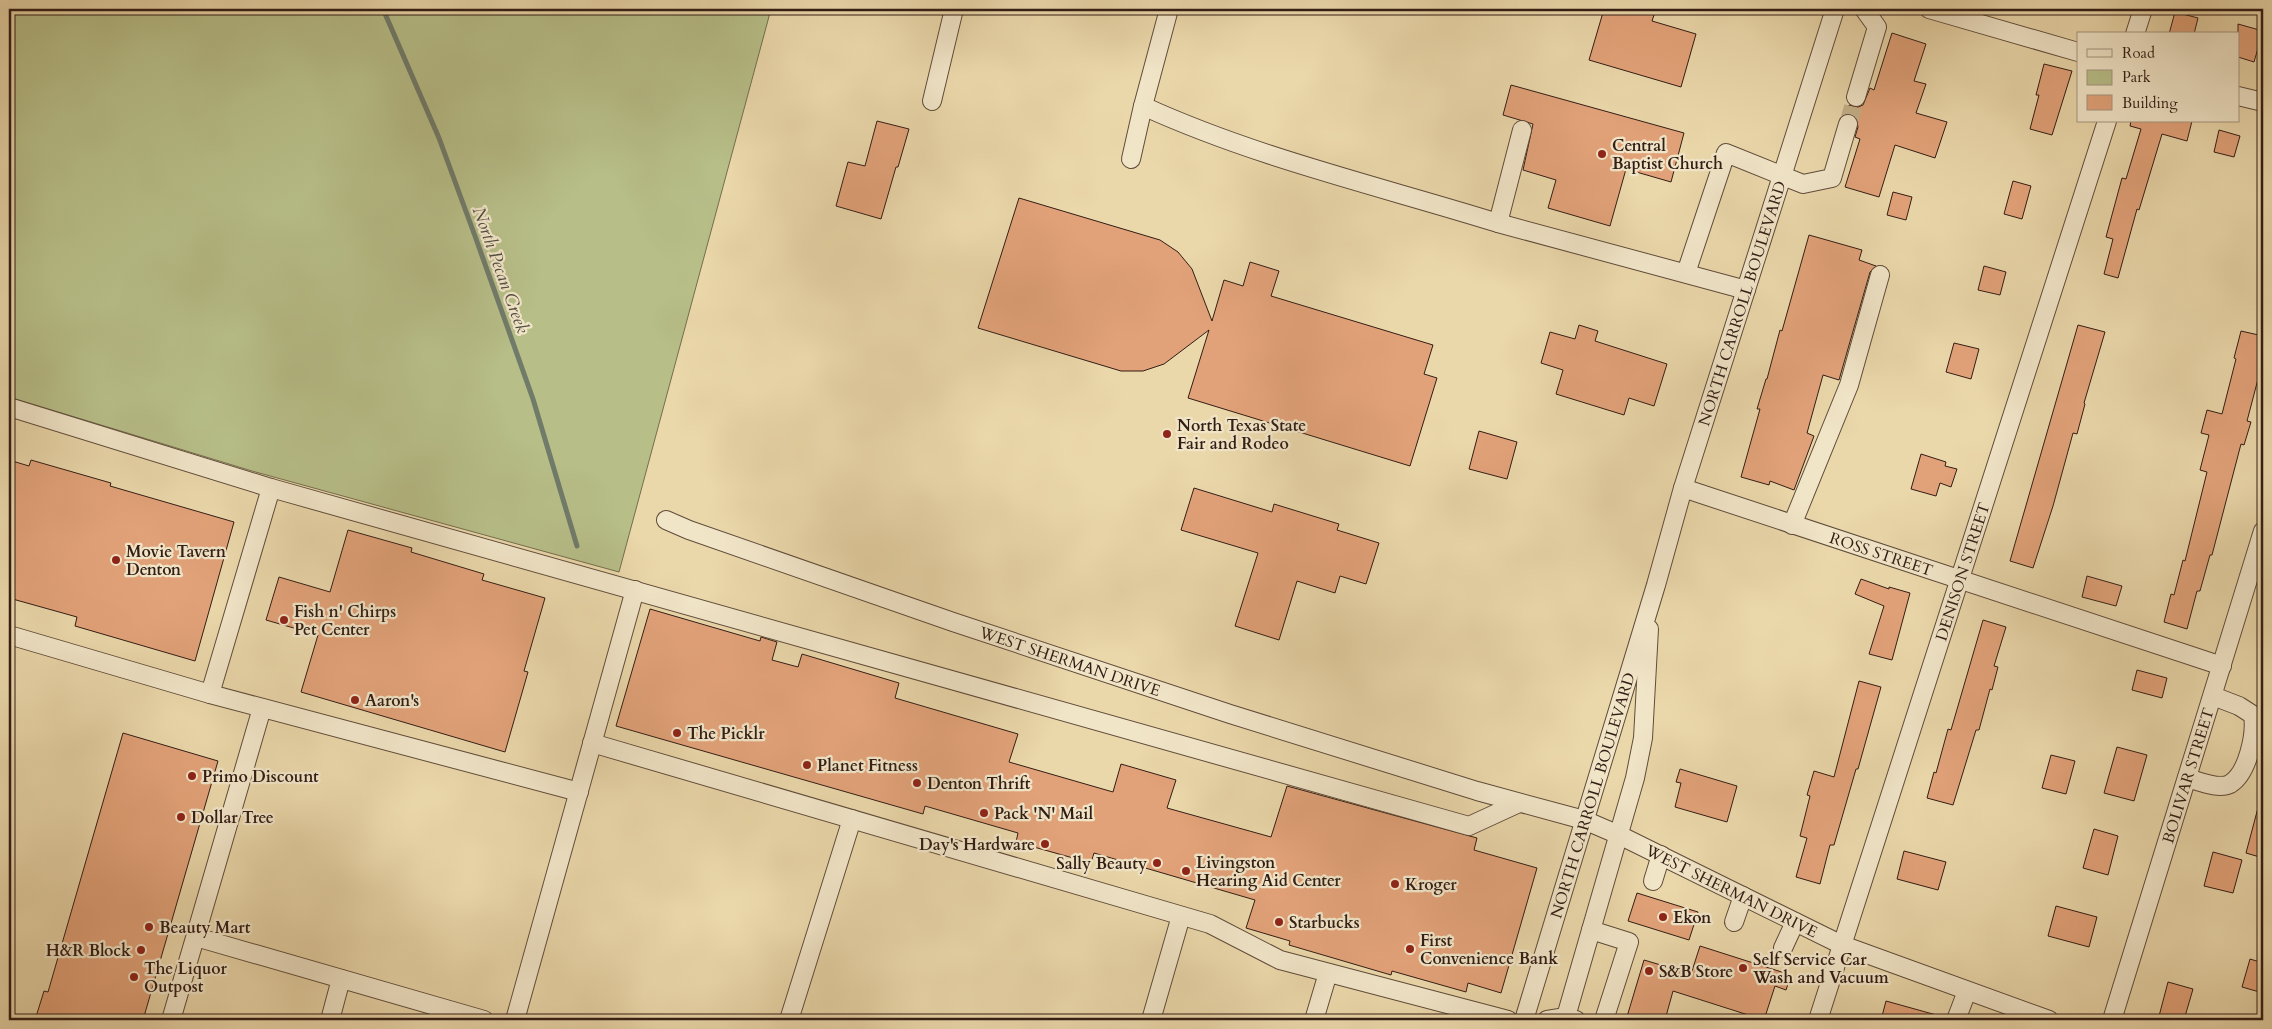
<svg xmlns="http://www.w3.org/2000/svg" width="2272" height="1029" viewBox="0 0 2272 1029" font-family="Cardo,serif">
  <rect width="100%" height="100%" fill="#ead7aa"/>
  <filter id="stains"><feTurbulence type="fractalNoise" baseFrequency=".004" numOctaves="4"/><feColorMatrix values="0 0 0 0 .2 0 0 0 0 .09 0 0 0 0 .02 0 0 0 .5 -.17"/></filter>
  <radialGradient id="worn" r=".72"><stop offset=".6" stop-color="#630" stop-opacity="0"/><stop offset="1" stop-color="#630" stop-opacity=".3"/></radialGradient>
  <!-- green -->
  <path fill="#b7be88" stroke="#746e4e" d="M9,9H771L619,572L252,471L9,397Z"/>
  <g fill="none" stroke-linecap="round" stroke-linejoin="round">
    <!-- stream -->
    <path stroke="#707b6a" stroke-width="5" d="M383,9L439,138L475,236L533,399L577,546"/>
  </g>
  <!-- building -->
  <path fill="#e2a279" stroke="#321d15" d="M1604,9H1656L1652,21L1696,34L1681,87L1589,60Z
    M2175,12L2198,18L2194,34H2169Z
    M2238,24L2263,31L2254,62L2238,57Z
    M1892,33L1926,44L1914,81L1926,84L1916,113L1947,122L1935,158L1895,145L1879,197L1845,187L1860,139L1855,137L1858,127L1856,117L1846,114L1849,105L1858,107L1863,105L1870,88L1874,90Z
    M2044,64L2072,71L2052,135L2030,129L2039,95H2036Z
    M1511,85L1684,133L1671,182L1626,169L1610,226L1548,208L1556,180L1523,170L1533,124L1503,115Z
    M877,121L909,129L898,167H896L881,219L836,206L848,162L865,166Z
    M2131,121H2192L2187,141L2162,134L2139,210L2137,209L2118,278L2104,274L2113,239L2106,237L2122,178L2126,179L2141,129L2130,126Z
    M2219,130L2240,136L2234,157L2214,152Z
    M2013,181L2031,186L2022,219L2004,214Z
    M1893,192L1912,197L1906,220L1887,215Z
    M1019,198L1160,240L1178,252L1192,269L1212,321L1224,280L1243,286L1250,262L1279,271L1271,296L1433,345L1424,374L1437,378L1410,466L1188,398L1209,330L1164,364L1143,371H1121L978,328Z
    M1809,235L1862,250L1859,260L1876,266L1870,272L1839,380L1823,375L1807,433L1814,436L1794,490L1770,481L1769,485L1741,477L1760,409H1757L1766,379H1767L1780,330L1782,331Z
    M1984,266L2006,272L2000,295L1978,290Z
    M1579,325L1598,331L1595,341L1667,364L1654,406L1629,398L1624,415L1556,394L1563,370L1541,363L1550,332L1575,339Z
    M2078,325L2105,332L2084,403L2085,404L2077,434L2073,433L2053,506L2033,568L2010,561Z
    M2241,331L2263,336V360L2247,421L2251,422L2244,445L2241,444L2212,555H2210L2200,591H2197L2187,629L2164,622L2171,594L2174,595L2183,560L2185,561L2207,472L2200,470L2209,435L2201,433L2207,410L2222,414L2236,359L2234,358Z
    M1954,343L1979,349L1971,379L1946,372Z
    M1479,431L1517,442L1507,479L1469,469Z
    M1921,454L1946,462L1945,466L1957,469L1951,487L1940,483L1936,496L1911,489Z
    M9,460L29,466L31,460L111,483L110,486L234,522L195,661L75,626L77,617L9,598Z
    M1194,488L1272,512L1274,504L1339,524L1337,530L1379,543L1366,584L1340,576L1335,593L1297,581L1279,640L1235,626L1258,553L1181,530Z
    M348,530L412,548L411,552L484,574L482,580L545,598L524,671L528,672L505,752L301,692L318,635L266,620L279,577L330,592Z
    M2087,576L2122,586L2116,606L2082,597Z
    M1861,579L1889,589V587L1910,593L1892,660L1869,654L1884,606L1855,594Z
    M650,609L760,641L761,637L777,642L772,660L798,667L802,654L899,683L895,698L1018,734L1009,762L1113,792L1121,764L1176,780L1167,808L1271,837L1287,786L1477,838L1474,850L1537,868L1501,993L1468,983L1466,992L1392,971L1391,975L1289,945L1290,941L1246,928L1255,900L1094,853L1091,863L1016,842L1018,833L925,806L923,814L616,726Z
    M1983,620L2006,627L1994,666L1998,667L1992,690L1990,689L1979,730H1976L1953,805L1927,798L1934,772L1936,773L1948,729L1951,730Z
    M2137,670L2167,678L2162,698L2132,690Z
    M1859,681L1881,687L1858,769H1856L1834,845H1830L1820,884L1796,877L1807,838L1800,836L1810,796L1807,795L1814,771L1834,777Z
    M123,733L218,761L143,1020H35L44,991L48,992Z
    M2117,747L2147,755L2134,801L2104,793Z
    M2051,755L2075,761L2066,794L2042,788Z
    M1680,769L1737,786L1727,822L1675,807L1681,783L1676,782Z
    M2259,804L2263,805V858L2246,853Z
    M2094,829L2118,836L2108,875L2083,868Z
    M1904,851L1946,862L1938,890L1897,879Z
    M2213,852L2242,860L2233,893L2204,886Z
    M1637,893L1698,912L1689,940L1628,921Z
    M2056,906L2097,917L2089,947L2048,936Z
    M1700,946L1791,975L1786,990L1775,986L1764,1020L1673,991L1665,1020H1626L1644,960L1691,974Z
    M2250,959L2263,963V993L2242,987Z
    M2168,982L2193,989L2184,1020H2158Z
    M1886,1001L1940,1016V1020H1881Z"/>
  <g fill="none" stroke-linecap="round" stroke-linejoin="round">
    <!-- minor-tunnel -->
    <path stroke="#c5b28c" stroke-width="18" stroke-dasharray="18 9" stroke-linecap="butt" d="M1848,124L1856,97"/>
    <!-- minor casing -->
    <g stroke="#604c3a" stroke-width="20">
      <g id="minor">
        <path d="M1169,9L1143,106C1257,158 1379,186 1498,223"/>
        <path d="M1929,9L2078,52"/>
        <path d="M2135,34L2143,9"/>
        <path d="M2238,96L2263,102"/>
        <path d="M1856,97L1877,27L1864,9"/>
        <path d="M932,101L954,9"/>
        <path d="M1522,130L1498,223L1746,290"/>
        <path d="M1131,159L1143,106"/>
        <path d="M1686,273L1726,153L1803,184L1832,178L1848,124"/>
        <path d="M9,407L271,488"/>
        <path id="s1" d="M1683,488L2222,666"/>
        <path id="s2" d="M666,520L689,530L953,622L1230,714L1477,791L1584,820L1619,835L1842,945L2049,1020"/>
        <path d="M1792,525L1849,385L1880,275"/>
        <path d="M9,635L210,694L579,792"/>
        <path d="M210,694L271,488L1469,826L1519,803"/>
        <path d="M592,743L1210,924L1280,960L1508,1020"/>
        <path d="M2187,778C2199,781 2218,790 2230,784C2248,773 2256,734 2253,715L2239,706L2213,696"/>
        <path d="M1653,881L1661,855"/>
        <path d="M1734,922L1743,896"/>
        <path d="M1591,930L1629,942L1604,1020"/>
        <path d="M196,937L484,1020"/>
        <path d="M1783,948L1795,922"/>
        <path d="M171,1020L262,708"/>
        <path d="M330,1020L341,979"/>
        <path d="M515,1020L635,590"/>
        <path d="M789,1020L852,819"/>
        <path d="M1151,1020L1181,916"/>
        <path d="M1314,1020L1328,973"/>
        <path id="s3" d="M1524,1020L1656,585L1683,488L1835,9"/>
        <path d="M1547,1020L1566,1017L1576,1020"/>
        <path d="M1565,1020L1635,778L1643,738L1649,629"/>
        <path id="s4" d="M1818,1020L2107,121"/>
        <path d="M1956,1020L1967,991"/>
        <path id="s5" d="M2112,1020L2263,531"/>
      </g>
    </g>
    <!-- minor -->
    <use href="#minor" stroke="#f1e5c8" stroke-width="18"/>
  </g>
  <!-- markers -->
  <g fill="#8f2418" stroke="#f1e5c8" stroke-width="2">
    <circle cx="1602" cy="154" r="5"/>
    <circle cx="1167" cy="434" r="5"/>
    <circle cx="116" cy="560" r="5"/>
    <circle cx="284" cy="620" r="5"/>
    <circle cx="355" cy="700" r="5"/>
    <circle cx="677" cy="733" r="5"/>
    <circle cx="807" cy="765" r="5"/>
    <circle cx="192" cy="776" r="5"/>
    <circle cx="917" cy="783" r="5"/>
    <circle cx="984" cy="813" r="5"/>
    <circle cx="181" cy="817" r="5"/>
    <circle cx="1045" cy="844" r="5"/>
    <circle cx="1157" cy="863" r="5"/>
    <circle cx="1186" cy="871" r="5"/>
    <circle cx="1395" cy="884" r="5"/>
    <circle cx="1663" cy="917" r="5"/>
    <circle cx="1279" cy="922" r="5"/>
    <circle cx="149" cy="927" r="5"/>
    <circle cx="1410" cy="949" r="5"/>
    <circle cx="141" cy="950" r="5"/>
    <circle cx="1743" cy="968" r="5"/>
    <circle cx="1649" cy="971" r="5"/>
    <circle cx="134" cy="977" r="5"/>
  </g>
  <g text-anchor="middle" stroke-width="4.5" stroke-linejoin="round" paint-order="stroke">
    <!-- poi labels -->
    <g font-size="16" font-weight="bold" fill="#321d15" stroke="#f1e5c8" text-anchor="start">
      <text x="1612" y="151">Central<tspan x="1612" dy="18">Baptist Church</tspan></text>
      <text x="1177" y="431">North Texas State<tspan x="1177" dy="18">Fair and Rodeo</tspan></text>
      <text x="126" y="557">Movie Tavern<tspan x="126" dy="18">Denton</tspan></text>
      <text x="294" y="617">Fish n' Chirps<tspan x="294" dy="18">Pet Center</tspan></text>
      <text x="365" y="706">Aaron's</text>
      <text x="687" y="739">The Picklr</text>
      <text x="817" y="771">Planet Fitness</text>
      <text x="202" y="782">Primo Discount</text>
      <text x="927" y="789">Denton Thrift</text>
      <text x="994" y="819">Pack 'N' Mail</text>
      <text x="191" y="823">Dollar Tree</text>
      <text x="1035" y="850" text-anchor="end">Day's Hardware</text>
      <text x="1196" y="868">Livingston<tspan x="1196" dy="18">Hearing Aid Center</tspan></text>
      <text x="1147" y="869" text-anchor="end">Sally Beauty</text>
      <text x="1405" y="890">Kroger</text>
      <text x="1673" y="923">Ekon</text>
      <text x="1289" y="928">Starbucks</text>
      <text x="159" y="933">Beauty Mart</text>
      <text x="1420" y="946">First<tspan x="1420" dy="18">Convenience Bank</tspan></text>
      <text x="131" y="956" text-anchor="end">H&amp;R Block</text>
      <text x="1753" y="965">Self Service Car<tspan x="1753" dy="18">Wash and Vacuum</tspan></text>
      <text x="144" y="974">The Liquor<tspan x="144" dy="18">Outpost</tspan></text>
      <text x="1659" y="977">S&amp;B Store</text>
    </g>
    <!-- street labels -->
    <g font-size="16" fill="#321d15" stroke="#f1e5c8">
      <text dy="6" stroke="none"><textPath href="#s3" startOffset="749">NORTH CARROLL BOULEVARD</textPath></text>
      <text dy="6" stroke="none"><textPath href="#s1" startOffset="209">ROSS STREET</textPath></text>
      <text dy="6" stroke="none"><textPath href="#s4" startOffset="471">DENISON STREET</textPath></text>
      <text dy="6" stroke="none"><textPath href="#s2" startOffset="428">WEST SHERMAN DRIVE</textPath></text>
      <text dy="6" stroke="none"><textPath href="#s5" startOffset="256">BOLIVAR STREET</textPath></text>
      <text dy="6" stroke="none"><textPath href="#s3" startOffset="235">NORTH CARROLL BOULEVARD</textPath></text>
      <text dy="6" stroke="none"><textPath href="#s2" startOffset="1130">WEST SHERMAN DRIVE</textPath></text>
    </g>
    <!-- water labels -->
    <g font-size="18" font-style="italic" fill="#514c40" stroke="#f1e5c8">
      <text transform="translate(501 270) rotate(70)" y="6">North Pecan Creek</text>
    </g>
  </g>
  <!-- margin -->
  <rect width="2272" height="1029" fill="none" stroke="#ead7aa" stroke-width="30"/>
  <rect x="10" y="10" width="2252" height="1009" fill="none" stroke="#321d15" stroke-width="2.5"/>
  <rect x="15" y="15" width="2242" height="999" fill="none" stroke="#321d15"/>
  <!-- legend -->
  <rect x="2077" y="32" width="162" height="90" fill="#f1e5c8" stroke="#a59580"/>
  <rect x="2087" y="49" width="25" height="8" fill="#f1e5c8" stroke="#a59580"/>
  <text x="2122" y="58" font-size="15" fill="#321d15">Road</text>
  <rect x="2087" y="70" width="25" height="15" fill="#b7be88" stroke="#a59580"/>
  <text x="2122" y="82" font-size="15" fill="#321d15">Park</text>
  <rect x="2087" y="95" width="25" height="15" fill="#e2a279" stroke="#a59580"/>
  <text x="2122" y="108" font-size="15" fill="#321d15">Building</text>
  <rect width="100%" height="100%" filter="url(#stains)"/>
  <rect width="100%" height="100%" fill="url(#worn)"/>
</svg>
